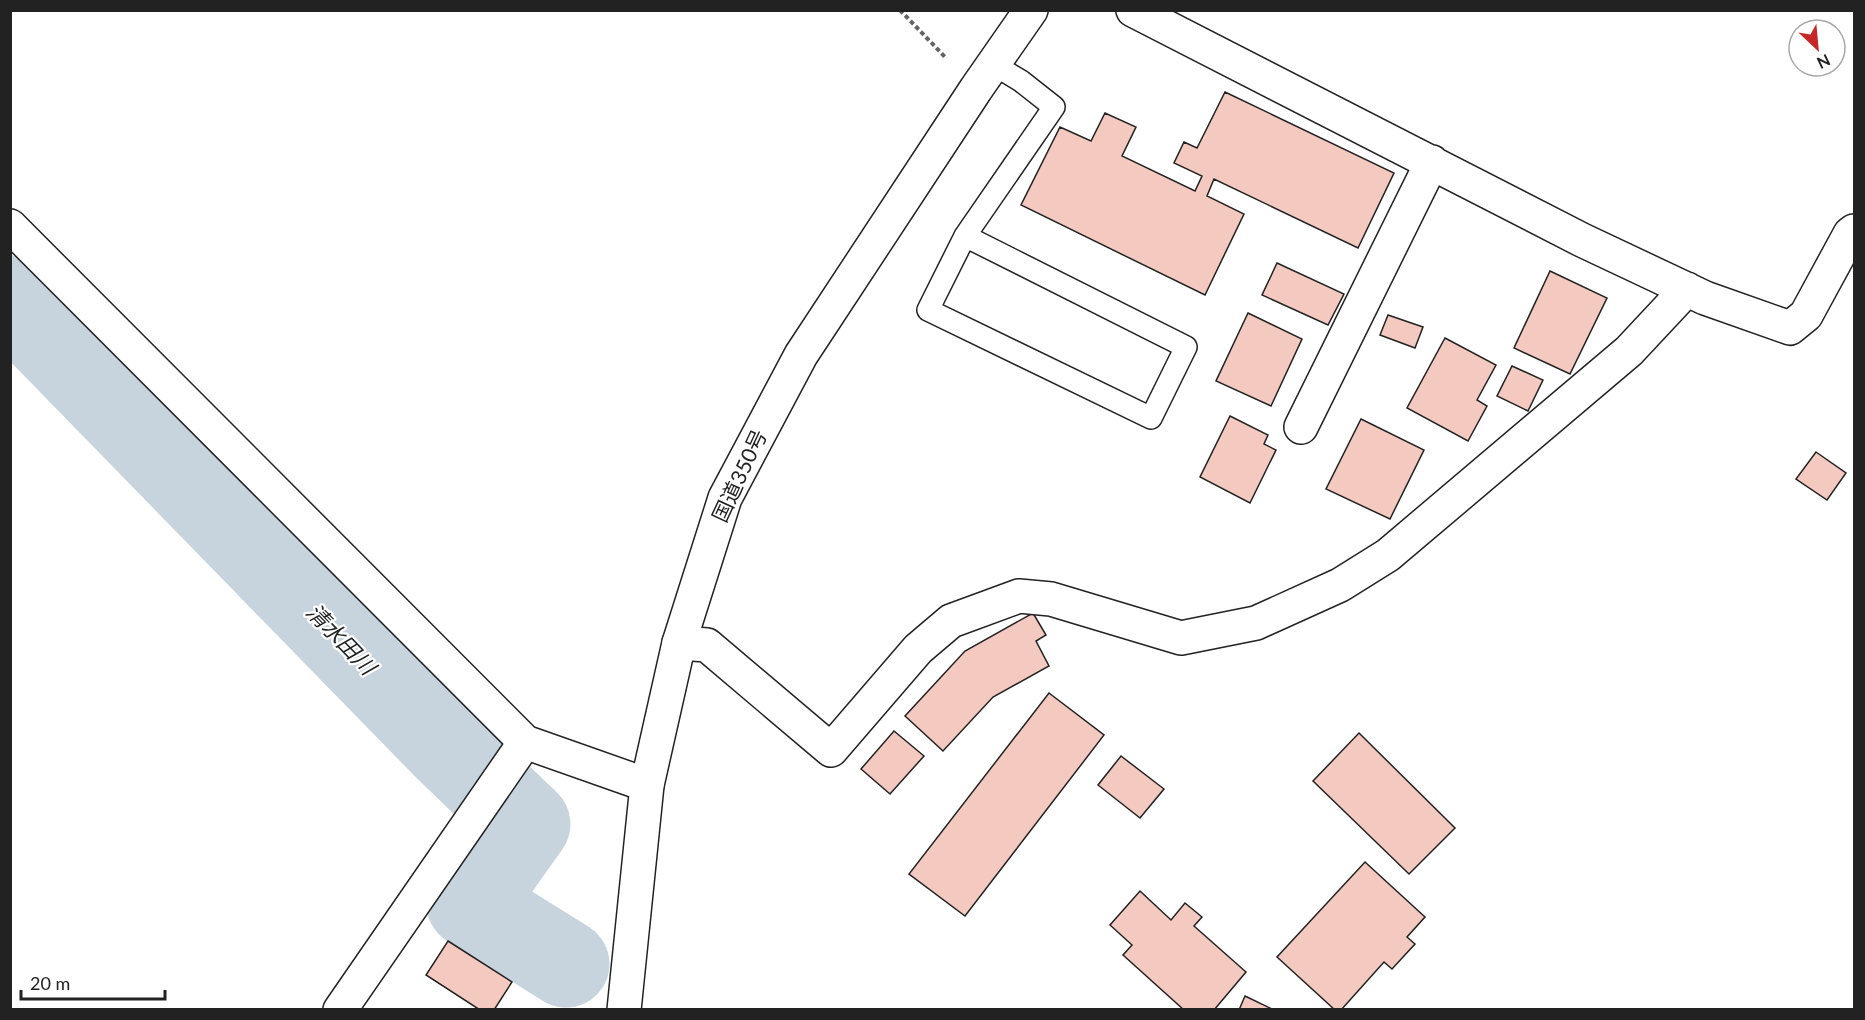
<svg xmlns="http://www.w3.org/2000/svg" width="1865" height="1020" viewBox="0 0 1865 1020" font-family="Lato,'Noto Sans JP',sans-serif">
  <rect width="100%" height="100%" fill="#fff"/>
  <g fill="none" stroke-linecap="round" stroke-linejoin="round">
    <!-- river -->
    <path stroke="#c7d3dd" stroke-width="87" d="M10,299L447,747L527,824L470,904L566,964"/>
  </g>
  <!-- building -->
  <path fill="#f3c9c0" stroke="#222" stroke-width="1.5" d="M1225,92L1394,173L1358,248L1214,179L1207,196L1244,214L1205,295L1021,205L1060,127L1091,141L1105,113L1136,127L1122,156L1195,191L1202,176L1174,163L1184,142L1197,148Z
    M1277,263L1344,294L1328,325L1262,295Z
    M1550,271L1607,298L1570,374L1514,348Z
    M1248,313L1302,339L1271,406L1216,381Z
    M1388,315L1423,327L1415,348L1380,335Z
    M1445,338L1496,365L1477,400L1487,406L1468,441L1407,408Z
    M1512,366L1543,380L1528,411L1497,396Z
    M1230,416L1268,435L1264,444L1276,450L1250,503L1200,477Z
    M1361,419L1424,450L1390,519L1326,489Z
    M1816,452L1846,473L1827,500L1796,479Z
    M1033,613L1046,635L1036,641L1049,666L993,697L943,751L905,716L965,651Z
    M1049,693L1104,735L965,916L909,874Z
    M894,731L924,756L890,794L861,769Z
    M1359,733L1455,828L1409,874L1313,781Z
    M1121,756L1164,789L1140,818L1098,785Z
    M1365,862L1425,917L1407,937L1415,944L1392,969L1384,962L1341,1010H1335L1277,957Z
    M1140,891L1171,920L1185,903L1202,917L1194,926L1246,972L1214,1010H1184L1123,955L1132,945L1110,925Z
    M448,941L512,982L494,1010H480L426,975Z
    M1245,996L1274,1010H1239Z"/>
  <g fill="none" stroke-linecap="round" stroke-linejoin="round">
    <!-- service casing -->
    <g stroke="#222" stroke-width="24">
      <path id="service" d="M965,236L928,310L1151,418L1186,347L965,236L1054,107L1021,81L993,64"/>
    </g>
    <!-- minor casing -->
    <g stroke="#222" stroke-width="36">
      <path id="minor" d="M1133,10L1582,240L1705,298L1790,328L1806,315L1850,234L1854,231
        M1301,427L1432,162
        M679,643L707,645L831,750L918,649L951,621L1019,596L1051,599L1181,638L1256,623L1340,585L1388,555L1629,351L1687,289
        M340,1010L525,742"/>
    </g>
    <!-- tertiary casing -->
    <g stroke="#222" stroke-width="36">
      <path id="tertiary" d="M10,226L525,742L647,785"/>
    </g>
    <!-- trunk casing -->
    <g stroke="#222" stroke-width="36">
      <path id="trunk" d="M624,1010L647,785L679,643L725,498L801,355L976,89L1031,10"/>
    </g>
    <!-- path -->
    <path stroke="#646464" stroke-width="4" stroke-dasharray="4.5 3" stroke-linecap="butt" d="M900,10L946,58"/>
    <!-- service -->
    <use href="#service" stroke="#fff" stroke-width="21"/>
    <!-- minor -->
    <use href="#minor" stroke="#fff" stroke-width="33"/>
    <!-- tertiary -->
    <use href="#tertiary" stroke="#fff" stroke-width="33"/>
    <!-- trunk -->
    <use href="#trunk" stroke="#fff" stroke-width="33"/>
  </g>
  <g text-anchor="middle" stroke-width="4.5" stroke-linejoin="round" paint-order="stroke">
    <!-- street labels -->
    <g font-size="21" fill="#222" stroke="#fff">
      <text transform="translate(740 476) rotate(-65)" y="7">国道350号</text>
    </g>
    <!-- water labels -->
    <g font-size="22" font-style="italic" fill="#222" stroke="#fff">
      <text transform="translate(341 639) rotate(46)" y="8">清水田川</text>
    </g>
  </g>
  <!-- border -->
  <rect width="1865" height="1020" fill="none" stroke="#222222" stroke-width="24"/>
  <!-- north arrow -->
  <g transform="translate(1817 48) rotate(154)"><circle r="28" fill="#ffffff" stroke="#a7a7a7" stroke-width="1.5"/>
  <path d="M0-4.5L10 22L0 15L-10 22Z" fill="#c62828"/>
  <text y="-9" font-size="16" font-weight="bold" text-anchor="middle" fill="#222222">N</text>
  </g>
  <!-- scale -->
  <path d="M21 990v9h144v-9" fill="none" stroke="#222222" stroke-width="3"/>
  <text x="30" y="990" font-size="18" fill="#222222" stroke="#ffffff" stroke-width="4.5" paint-order="stroke">20 m</text>
</svg>
